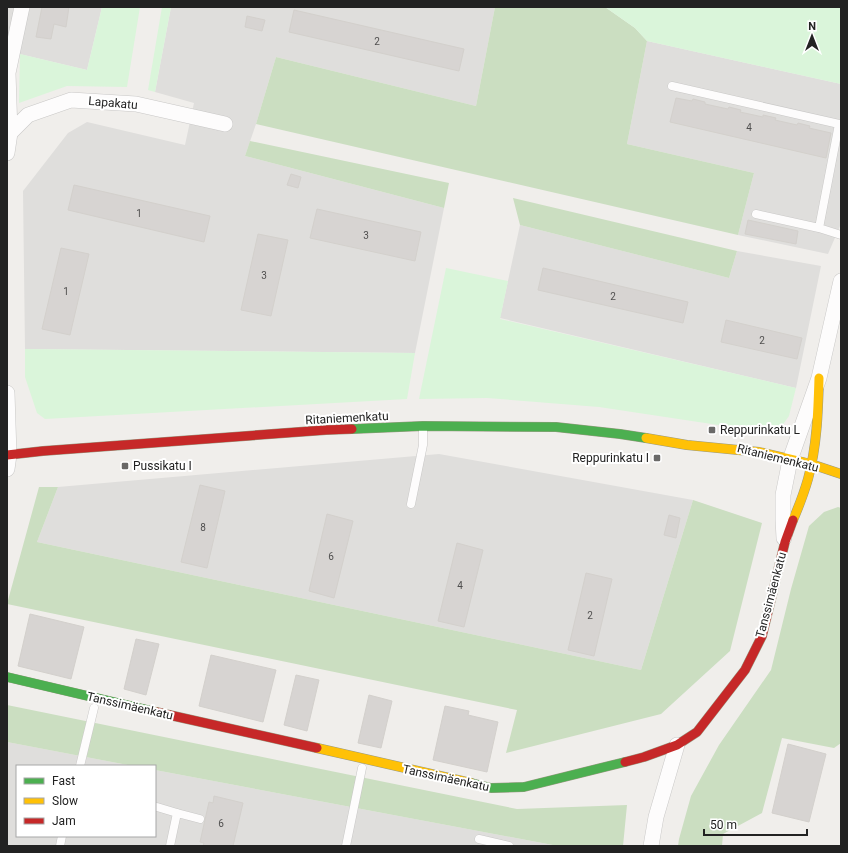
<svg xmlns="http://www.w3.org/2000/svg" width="848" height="853" viewBox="0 0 848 853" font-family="Roboto,sans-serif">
  <rect width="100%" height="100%" fill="#f0eeeb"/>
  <!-- residential -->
  <path fill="#dfdedc" d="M7,7H102L87,70L7,51Z
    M171,7H495L476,106L276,57L256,124L245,156L444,208L415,353L25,349L23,191L68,133L87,122L185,145L194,103L155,92Z
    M647,41L841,84V222L840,226L828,254L738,235L754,173L627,144Z
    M520,225L729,278L737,251L821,266L796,388L500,318Z
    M439,454L693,500L641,670L37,542L58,487Z
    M7,742L133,766H17V836H155V770L558,846H7Z"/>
  <!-- forest -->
  <path fill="#cbdec1" d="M495,7H605L635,28L647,41L627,144L754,173L738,235L256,124L276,57L476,106Z
    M250,141L449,183L444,208L245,156Z
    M513,198L737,251L729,278L520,225Z
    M39,487H58L37,542L641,670L693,500L762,523L730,651L661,714L506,753L517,710L7,604Z
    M838,507L841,508V743L834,748L782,738L762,813L723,834L722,846H678L679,839L691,796L719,745L771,670L791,589L809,526L824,512Z
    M7,705L517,809L627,805L623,846H558L155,770V766H133L7,742Z"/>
  <!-- park -->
  <path fill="#daf5da" d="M102,7H140L127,87L67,86L19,103L20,54L87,70Z
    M162,7H171L155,92L148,90Z
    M605,7H841V84L647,41L635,28Z
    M446,268L508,281L500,319L796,388L789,416L779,430L758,431L599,407L487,398L419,399Z
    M25,349L415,353L407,399L45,419L37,413L25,377Z"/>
  <!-- building -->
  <path fill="#d7d4d2" stroke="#d3d0cc" d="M42,7H69L66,27L54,24L51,39L36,37Z
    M294,10L464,49L459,71L289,32Z
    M247,16L265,20L262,31L245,27Z
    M676,98L692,101L693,99L705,102V104L728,109L729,107L741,110L740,112L763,117V115L776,118L775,120L797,125L798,123L810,126L809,128L831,133L826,158L670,122Z
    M291,174L301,177L298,188L287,185Z
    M74,185L210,216L204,242L68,210Z
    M317,209L421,232L415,261L310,238Z
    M748,220L798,231L796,244L745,234Z
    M258,234L288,240L271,316L241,310Z
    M61,248L89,254L70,335L42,329Z
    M543,268L688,302L683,323L538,290Z
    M726,320L802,338L797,359L721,342Z
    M200,485L225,491L207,568L181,562Z
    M327,514L353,521L334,598L309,591Z
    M669,515L680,518L676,538L664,535Z
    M457,543L483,550L464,627L438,621Z
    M586,573L612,579L594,656L568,650Z
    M30,614L84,627L71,679L18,666Z
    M136,639L159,644L146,695L124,689Z
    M211,655L276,670L263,722L199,706Z
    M296,675L319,680L307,731L284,725Z
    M369,695L392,701L381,748L358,743Z
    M445,706L469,711L468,715L498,722L487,772L433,760Z
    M788,744L826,754L809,822L772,813Z
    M214,796L243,803L233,846H203L204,843L200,842L209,802L213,803Z"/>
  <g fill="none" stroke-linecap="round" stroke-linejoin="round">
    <!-- lane casing -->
    <g stroke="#c9c8c7" stroke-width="9">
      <path id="lane" d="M672,86L839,124L819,228
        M756,214L819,228L841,235
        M411,504L423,445V427
        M80,766L94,708
        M157,807L177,813L200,819
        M479,839L509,846
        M60,846L62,836
        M170,846L177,813
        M346,846L362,768"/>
    </g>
    <!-- street casing -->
    <g stroke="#c9c8c7" stroke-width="16">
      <path id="street" d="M10,133L28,115L71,100L136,104L225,124
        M7,153L10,133L8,73L22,7
        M7,393L9,455L7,469
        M784,538L783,519V495L790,460L819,378L841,281
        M651,846L656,817L677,745"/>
    </g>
    <!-- fast casing -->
    <g stroke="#999a82" stroke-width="10">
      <path id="fast" d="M352,429L423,426L556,427L620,434L646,438
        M7,677L156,712
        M471,783L491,788L524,787L625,762"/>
    </g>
    <!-- slow casing -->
    <g stroke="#999a82" stroke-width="10">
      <path id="slow" d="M646,438L687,445L759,452L811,464L841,474
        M793,520C799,506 804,493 808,479C817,446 818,412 819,378
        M317,748L471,783"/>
    </g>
    <!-- jam casing -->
    <g stroke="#999a82" stroke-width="10">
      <path id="jam" d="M7,455L43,451L326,430L352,429
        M156,712L317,748
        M625,762L644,757L677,745L697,732L745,670L762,636L785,542L793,520"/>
    </g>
    <!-- lane -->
    <use href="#lane" stroke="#fdfcfc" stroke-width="8"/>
    <!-- street -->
    <use href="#street" stroke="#fdfcfc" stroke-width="15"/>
    <!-- fast -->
    <use href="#fast" stroke="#4caf50" stroke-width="9"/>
    <!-- slow -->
    <use href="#slow" stroke="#ffc107" stroke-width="9"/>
    <!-- jam -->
    <use href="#jam" stroke="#c62828" stroke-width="9"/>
  </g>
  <!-- markers -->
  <g fill="#6a6968" stroke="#fff" stroke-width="1.5">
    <rect x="708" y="426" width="8" height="8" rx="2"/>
    <rect x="653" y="454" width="8" height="8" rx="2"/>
    <rect x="121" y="462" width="8" height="8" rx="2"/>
  </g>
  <g text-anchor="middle" stroke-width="4" stroke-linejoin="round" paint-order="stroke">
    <!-- number labels -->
    <g font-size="10" fill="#4f4e4e">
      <text x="377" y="45">2</text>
      <text x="749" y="131">4</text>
      <text x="139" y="217">1</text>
      <text x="366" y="239">3</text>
      <text x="264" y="279">3</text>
      <text x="66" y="295">1</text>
      <text x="613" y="300">2</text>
      <text x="762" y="344">2</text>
      <text x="203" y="531">8</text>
      <text x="331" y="560">6</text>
      <text x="460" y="589">4</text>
      <text x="590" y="619">2</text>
      <text x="221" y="827">6</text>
    </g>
    <!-- street labels -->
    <g font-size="12" fill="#222" stroke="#fff">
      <text transform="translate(113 103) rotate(5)" y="4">Lapakatu</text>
      <text transform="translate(347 418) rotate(-3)" y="4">Ritaniemenkatu</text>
      <text transform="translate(778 458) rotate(14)" y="4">Ritaniemenkatu</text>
      <text transform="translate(771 595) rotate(-75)" y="4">Tanssimäenkatu</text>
      <text transform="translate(130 706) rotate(13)" y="4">Tanssimäenkatu</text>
      <text transform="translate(446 778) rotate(12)" y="4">Tanssimäenkatu</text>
    </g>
    <!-- poi labels -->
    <g font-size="12" fill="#222" stroke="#fff" text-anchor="start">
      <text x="720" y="434">Reppurinkatu L</text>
      <text x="649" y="462" text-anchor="end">Reppurinkatu I</text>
      <text x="133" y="470">Pussikatu I</text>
    </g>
  </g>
  <!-- border -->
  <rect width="848" height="853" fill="none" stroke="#222222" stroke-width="16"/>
  <!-- legend -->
  <rect x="16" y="765" width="140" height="72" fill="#ffffff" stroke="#a7a7a7"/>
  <rect x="24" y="778" width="20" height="6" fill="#4caf50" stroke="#a7a7a7"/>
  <text x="52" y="785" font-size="12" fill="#222222">Fast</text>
  <rect x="24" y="798" width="20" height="6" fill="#ffc107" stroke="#a7a7a7"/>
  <text x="52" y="805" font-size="12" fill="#222222">Slow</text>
  <rect x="24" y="818" width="20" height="6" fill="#c62828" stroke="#a7a7a7"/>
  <text x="52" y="825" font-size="12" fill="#222222">Jam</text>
  <!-- north arrow -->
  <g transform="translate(812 36)" stroke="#ffffff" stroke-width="3" paint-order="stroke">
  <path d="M0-3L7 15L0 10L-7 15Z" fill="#222222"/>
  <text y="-6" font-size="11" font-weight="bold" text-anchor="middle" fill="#222222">N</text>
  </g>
  <!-- scale -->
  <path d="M704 829v6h103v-6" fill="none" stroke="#222222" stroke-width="2"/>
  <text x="710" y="829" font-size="12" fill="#222222" stroke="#ffffff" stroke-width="3" paint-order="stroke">50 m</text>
</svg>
